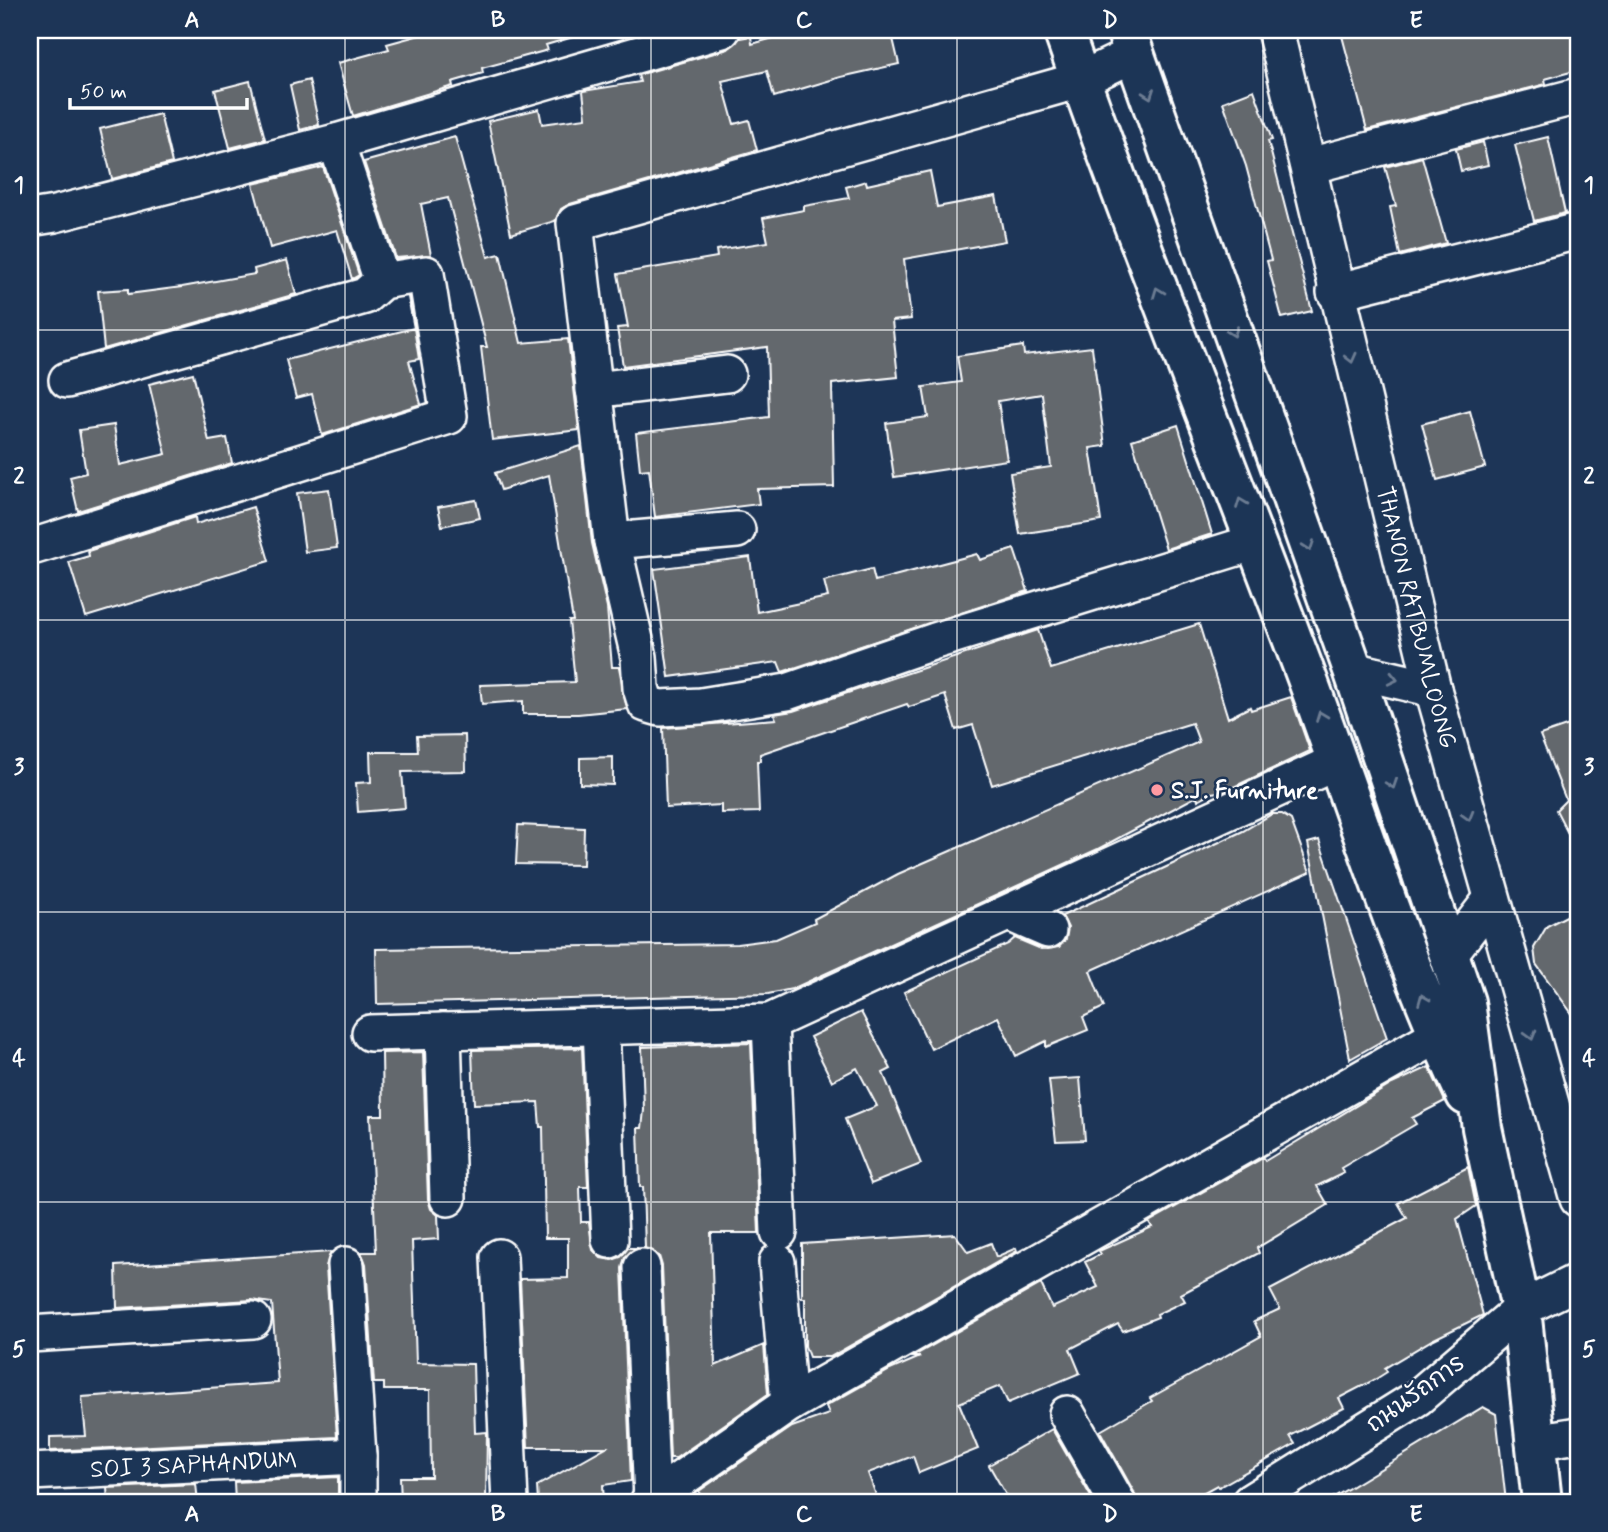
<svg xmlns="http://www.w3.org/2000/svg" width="1608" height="1532" viewBox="0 0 1608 1532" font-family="Mynerve,'Playpen Sans Thai',sans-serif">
  <rect width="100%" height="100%" fill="#1d3557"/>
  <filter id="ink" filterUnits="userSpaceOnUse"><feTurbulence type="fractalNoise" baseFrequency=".0143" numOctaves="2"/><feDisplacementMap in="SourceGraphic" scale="14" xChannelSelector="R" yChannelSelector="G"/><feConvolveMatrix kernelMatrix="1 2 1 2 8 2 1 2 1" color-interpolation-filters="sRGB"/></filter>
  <g filter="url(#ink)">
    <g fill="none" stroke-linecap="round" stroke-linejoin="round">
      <!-- stream -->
      <path stroke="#8da4b8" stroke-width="7" d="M30,123V125"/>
    </g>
    <!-- building -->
    <path fill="#63676d" stroke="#fff" stroke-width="2" d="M438,30H579L580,35L546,45L548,50L482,68L483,73L452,82L453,86L353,116L338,63L389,49L387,44Z
      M802,30H891L899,64L841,77L774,97L767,71L722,81L734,124L749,120L757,150L570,204L561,209L555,221L511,234L488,121L539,109L542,124L586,118L583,91L640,82L638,75L728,49L740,38L751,36L752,44Z
      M1350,30H1578V70L1545,79L1546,84L1367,130L1341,32Z
      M309,80L319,125L300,130L290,85Z
      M250,81L265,139L230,148L215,90Z
      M1254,90L1272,140L1268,141L1312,311L1282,318L1267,261L1271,260L1246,166L1223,102Z
      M160,114L172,163L112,179L100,129Z
      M455,137L488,257L500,254L521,343L568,339L579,430L492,440L481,347H487L448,198L421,204L431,255L396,258L364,162Z
      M1548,137L1565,213L1534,221L1515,145Z
      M1483,142L1488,165L1461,171L1456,149Z
      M1422,157L1446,243L1400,255L1390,207L1396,206L1385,167Z
      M323,167L359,275L352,279L337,230L270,248L253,184Z
      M930,171L937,207L996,196L1005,241L904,259L911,319L892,321L898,377L832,384L834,487L757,489L759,504L655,517L649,469L640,470L636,433L769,417L767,347L623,366L617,328L628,327L618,274L717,257L716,250L768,242L763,218L804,210V206L849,198L846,187L866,181L867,185Z
      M287,260L296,294L104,349L98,291L128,289V294L182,287L255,274L254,269Z
      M408,297H409L419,359L409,361L421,404L322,435L312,394L296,398L286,360L414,328Z
      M1023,346L1024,355L1092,347L1105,446L1090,448L1101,521L1020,534L1010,473L1051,467L1042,394L998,401L1007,460L894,477L886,423L928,417L923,387L961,382L957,356Z
      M193,373L209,441L227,438L232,463L78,511L70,477L86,473L79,430L114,425L120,465L166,454L149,384Z
      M1470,411L1485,467L1437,480L1422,424Z
      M1178,425L1212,534L1166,549L1132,440Z
      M581,446L592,543L607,608L612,667H619L627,709L578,714H523V701L482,704L480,685L575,682L569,621H573L549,475L501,490L495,473Z
      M329,489L337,548L305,552L297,493Z
      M476,500L480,518L442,526L438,507Z
      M253,507L269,561L86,617L69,562L89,556L88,551L195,517L196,524Z
      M1014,549L1028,591L782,672L778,662L669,677L654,569L750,557L757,612L828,597L824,581L872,569L875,581L977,554L980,560Z
      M1199,624L1228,718L1250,707L1251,710L1291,697L1310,751L1225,791L1211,793L1198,800L1197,796L1098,849L792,989L768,994L377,1004L376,949L737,944L776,939L815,922L814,919L898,874L1199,742L1192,723L992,785L973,725L956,730L945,695L909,707L907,704L760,754V761H757L759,812L721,813V805L666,808L663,728L776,719L774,714L793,711L1038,630L1051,669Z
      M1578,722V853L1556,810L1566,800L1540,735Z
      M465,735L466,771L402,772L405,808L358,812L356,783L371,782L370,752H418L417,736Z
      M613,757V785L580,784V758Z
      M1272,814H1282L1291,820L1310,872L1090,971L1104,1007L1083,1017L1088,1030L1046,1047V1041L1016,1056L998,1017L931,1049L904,992L1008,944L1015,938L1041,949L1059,947L1066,939L1068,928L1062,916L1243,831Z
      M518,825L584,828L583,865L516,864Z
      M1319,840L1387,1038L1350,1059L1308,843Z
      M1578,910V1022L1536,964L1534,948L1547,926Z
      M861,1012L891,1069L883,1073L921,1164L871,1184L845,1119L877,1106L857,1068L832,1081L810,1037Z
      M751,1043L759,1233H711L715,1366L764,1345L768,1394L676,1458H670L662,1266L659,1256L645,1248L643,1187H640L638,1128H642L644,1110L642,1047Z
      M582,1048L588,1187H580L581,1222H589L593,1250L601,1258L612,1260L621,1257L628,1248H636L625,1257L622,1268L631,1481L603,1485L604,1502H538L537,1486L606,1447H528L520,1279L568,1278V1238H545L543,1127H540L538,1102L474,1104L472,1050Z
      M423,1052L428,1199L431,1209L438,1215L439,1239L412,1241L416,1363L473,1364L475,1433L487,1432L486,1502H401L400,1477H431L430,1390H384V1383H374L366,1264L361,1252H376L370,1115H383L382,1053Z
      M1429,1067L1445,1101L1412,1118L1416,1124L1341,1168L1344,1173L1317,1186L1328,1205L1257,1248L1259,1253L1181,1294L1185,1301L1157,1314L1158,1317L1123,1331L1118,1324L1070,1349L1080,1373L1008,1403L1000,1386L959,1403L978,1449L919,1473L913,1456L868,1473L877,1498L866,1502H705L699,1491L792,1427L829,1414L826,1406L890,1370L920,1357H912L1041,1284L1052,1308L1098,1287L1085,1262L1101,1254L1099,1251L1152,1227L1149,1222L1263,1158L1265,1161L1392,1084Z
      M1080,1078L1085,1140L1056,1141L1049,1080Z
      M1468,1167L1476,1206L1457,1219L1483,1315L1432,1340L1385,1368L1387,1372L1376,1379L1339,1398L1344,1408L1290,1436L1295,1444L1219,1487L1217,1485L1186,1502H1137L1134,1492L1100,1431L1152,1401L1150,1398L1261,1336L1254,1321L1280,1309L1270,1290L1407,1218L1398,1203Z
      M955,1234L968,1252L991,1243L996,1257L1016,1248L1017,1251L830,1357H809L805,1346V1298H802V1244Z
      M331,1252L326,1266L337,1437L50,1451V1437L86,1436L82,1397L278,1383L272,1303L252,1300L117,1308L116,1266Z
      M1483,1407L1496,1414L1506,1502H1326Z
      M1052,1429L1094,1502H1010L989,1465Z
      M338,1477V1502H235L234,1482Z
      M196,1484L198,1502H108L107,1488Z"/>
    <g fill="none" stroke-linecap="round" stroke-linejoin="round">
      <!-- minor casing -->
      <g stroke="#fff" stroke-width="40">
        <g id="minor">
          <path id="s1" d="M1275,30L1433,689L1578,1199"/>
          <path d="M1134,54L1080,80L575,223L612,541L639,657L641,688L646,704L660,708L701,706L787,692L935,641L1256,542"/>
          <path d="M336,142L382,281"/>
          <path d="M1309,166L1578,96"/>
          <path d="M30,218L55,214L336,142L722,30"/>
          <path d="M1335,292L1578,231"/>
          <path d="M594,390L727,374"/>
          <path d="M612,541L737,530"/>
          <path d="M35,546L449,416L426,274L382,281L365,296L67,380"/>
          <path d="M1353,670L1433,689"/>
          <path d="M1009,913L1048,930"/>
          <path d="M1450,953L1491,900"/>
          <path d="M770,1022L779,1232"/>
          <path d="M601,1027L610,1240"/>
          <path d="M443,1031L448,1198"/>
          <path d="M370,1033L770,1022L1338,761"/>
          <path d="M499,1257L510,1502"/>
          <path d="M777,1262L789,1404"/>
          <path d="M346,1265L358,1456V1502"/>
          <path d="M642,1267L652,1500"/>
          <path d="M30,1334L253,1320"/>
          <path d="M1067,1414L1117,1502"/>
          <path d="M1534,1442L1578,1435"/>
          <path id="s2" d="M30,1472L358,1456"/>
          <path d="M648,1502L789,1404L1438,1035"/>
          <path d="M1250,1502L1417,1398L1521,1309L1578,1281"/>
        </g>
      </g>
      <!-- major casing -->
      <g stroke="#fff" stroke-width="44">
        <path id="major" d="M1063,30C1137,243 1222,451 1301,662C1355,806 1400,955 1466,1095
          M1126,30L1353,670L1465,1002L1482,1128L1521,1309L1542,1502"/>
      </g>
      <!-- minor -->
      <use href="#minor" stroke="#1d3557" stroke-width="35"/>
      <!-- major -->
      <use href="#major" stroke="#1d3557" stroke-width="38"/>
    </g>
    <!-- one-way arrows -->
    <defs><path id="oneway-chevron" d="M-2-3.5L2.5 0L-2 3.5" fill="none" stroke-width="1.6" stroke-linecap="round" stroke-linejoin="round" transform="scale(1.75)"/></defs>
    <g stroke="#6c7c92">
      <use href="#oneway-chevron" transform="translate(1149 94) rotate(70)"/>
      <use href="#oneway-chevron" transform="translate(1158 292) rotate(-111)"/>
      <use href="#oneway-chevron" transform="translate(1233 332) rotate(70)"/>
      <use href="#oneway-chevron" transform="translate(1351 358) rotate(76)"/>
      <use href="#oneway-chevron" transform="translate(1241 503) rotate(-111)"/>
      <use href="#oneway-chevron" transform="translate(1309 546) rotate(70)"/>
      <use href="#oneway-chevron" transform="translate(1393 679) rotate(13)"/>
      <use href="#oneway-chevron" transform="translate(1321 716) rotate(-111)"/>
      <use href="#oneway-chevron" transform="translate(1392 784) rotate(71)"/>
      <use href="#oneway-chevron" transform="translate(1468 816) rotate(74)"/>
      <use href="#oneway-chevron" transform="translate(1423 999) rotate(-112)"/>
      <use href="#oneway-chevron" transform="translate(1531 1035) rotate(74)"/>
    </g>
  </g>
  <!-- grid -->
  <path fill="none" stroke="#fff" stroke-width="2" stroke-opacity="0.55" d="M345,30V1502M651,30V1502M957,30V1502M1263,30V1502M30,330H1578M30,620H1578M30,912H1578M30,1202H1578"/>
  <!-- markers -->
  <circle fill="#ff9aa2" stroke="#1d3557" stroke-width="2.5" cx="1157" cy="790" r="7"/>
  <g text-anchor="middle" stroke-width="5" stroke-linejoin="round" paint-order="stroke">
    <!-- street labels -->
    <g font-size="24" fill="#fff" stroke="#1d3557">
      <text dy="8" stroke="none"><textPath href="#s1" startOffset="604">THANON RATBUMLOONG</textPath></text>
      <text transform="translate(1415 1393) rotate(-36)" y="8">ถนนรัถการ</text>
      <text dy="8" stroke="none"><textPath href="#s2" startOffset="164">SOI 3 SAPHANDUM</textPath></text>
    </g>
    <!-- poi labels -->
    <g font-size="24" font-weight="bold" fill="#fff" stroke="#1d3557" text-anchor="start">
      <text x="1171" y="798">S.J. Furniture</text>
    </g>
  </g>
  <!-- margin -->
  <rect width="1608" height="1532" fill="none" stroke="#1d3557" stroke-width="77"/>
  <!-- scale -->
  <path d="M70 98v10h177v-10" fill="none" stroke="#ffffff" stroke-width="3.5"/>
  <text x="80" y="98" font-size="21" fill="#ffffff" stroke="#1d3557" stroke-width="5" paint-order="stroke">50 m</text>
  <rect x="38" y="38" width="1532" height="1456" fill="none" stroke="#fff" stroke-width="2.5"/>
  <g font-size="23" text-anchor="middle" font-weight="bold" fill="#fff">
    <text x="192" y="27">A</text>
    <text x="498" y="27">B</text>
    <text x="804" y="27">C</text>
    <text x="1110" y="27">D</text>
    <text x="1416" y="27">E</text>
    <text x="19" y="192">1</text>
    <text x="1589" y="192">1</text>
    <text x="19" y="483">2</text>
    <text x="1589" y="483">2</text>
    <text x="19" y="774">3</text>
    <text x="1589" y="774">3</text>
    <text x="19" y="1065">4</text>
    <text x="1589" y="1065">4</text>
    <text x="19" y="1356">5</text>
    <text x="1589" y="1356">5</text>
    <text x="192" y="1521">A</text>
    <text x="498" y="1521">B</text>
    <text x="804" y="1521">C</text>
    <text x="1110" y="1521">D</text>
    <text x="1416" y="1521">E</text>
  </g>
</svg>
